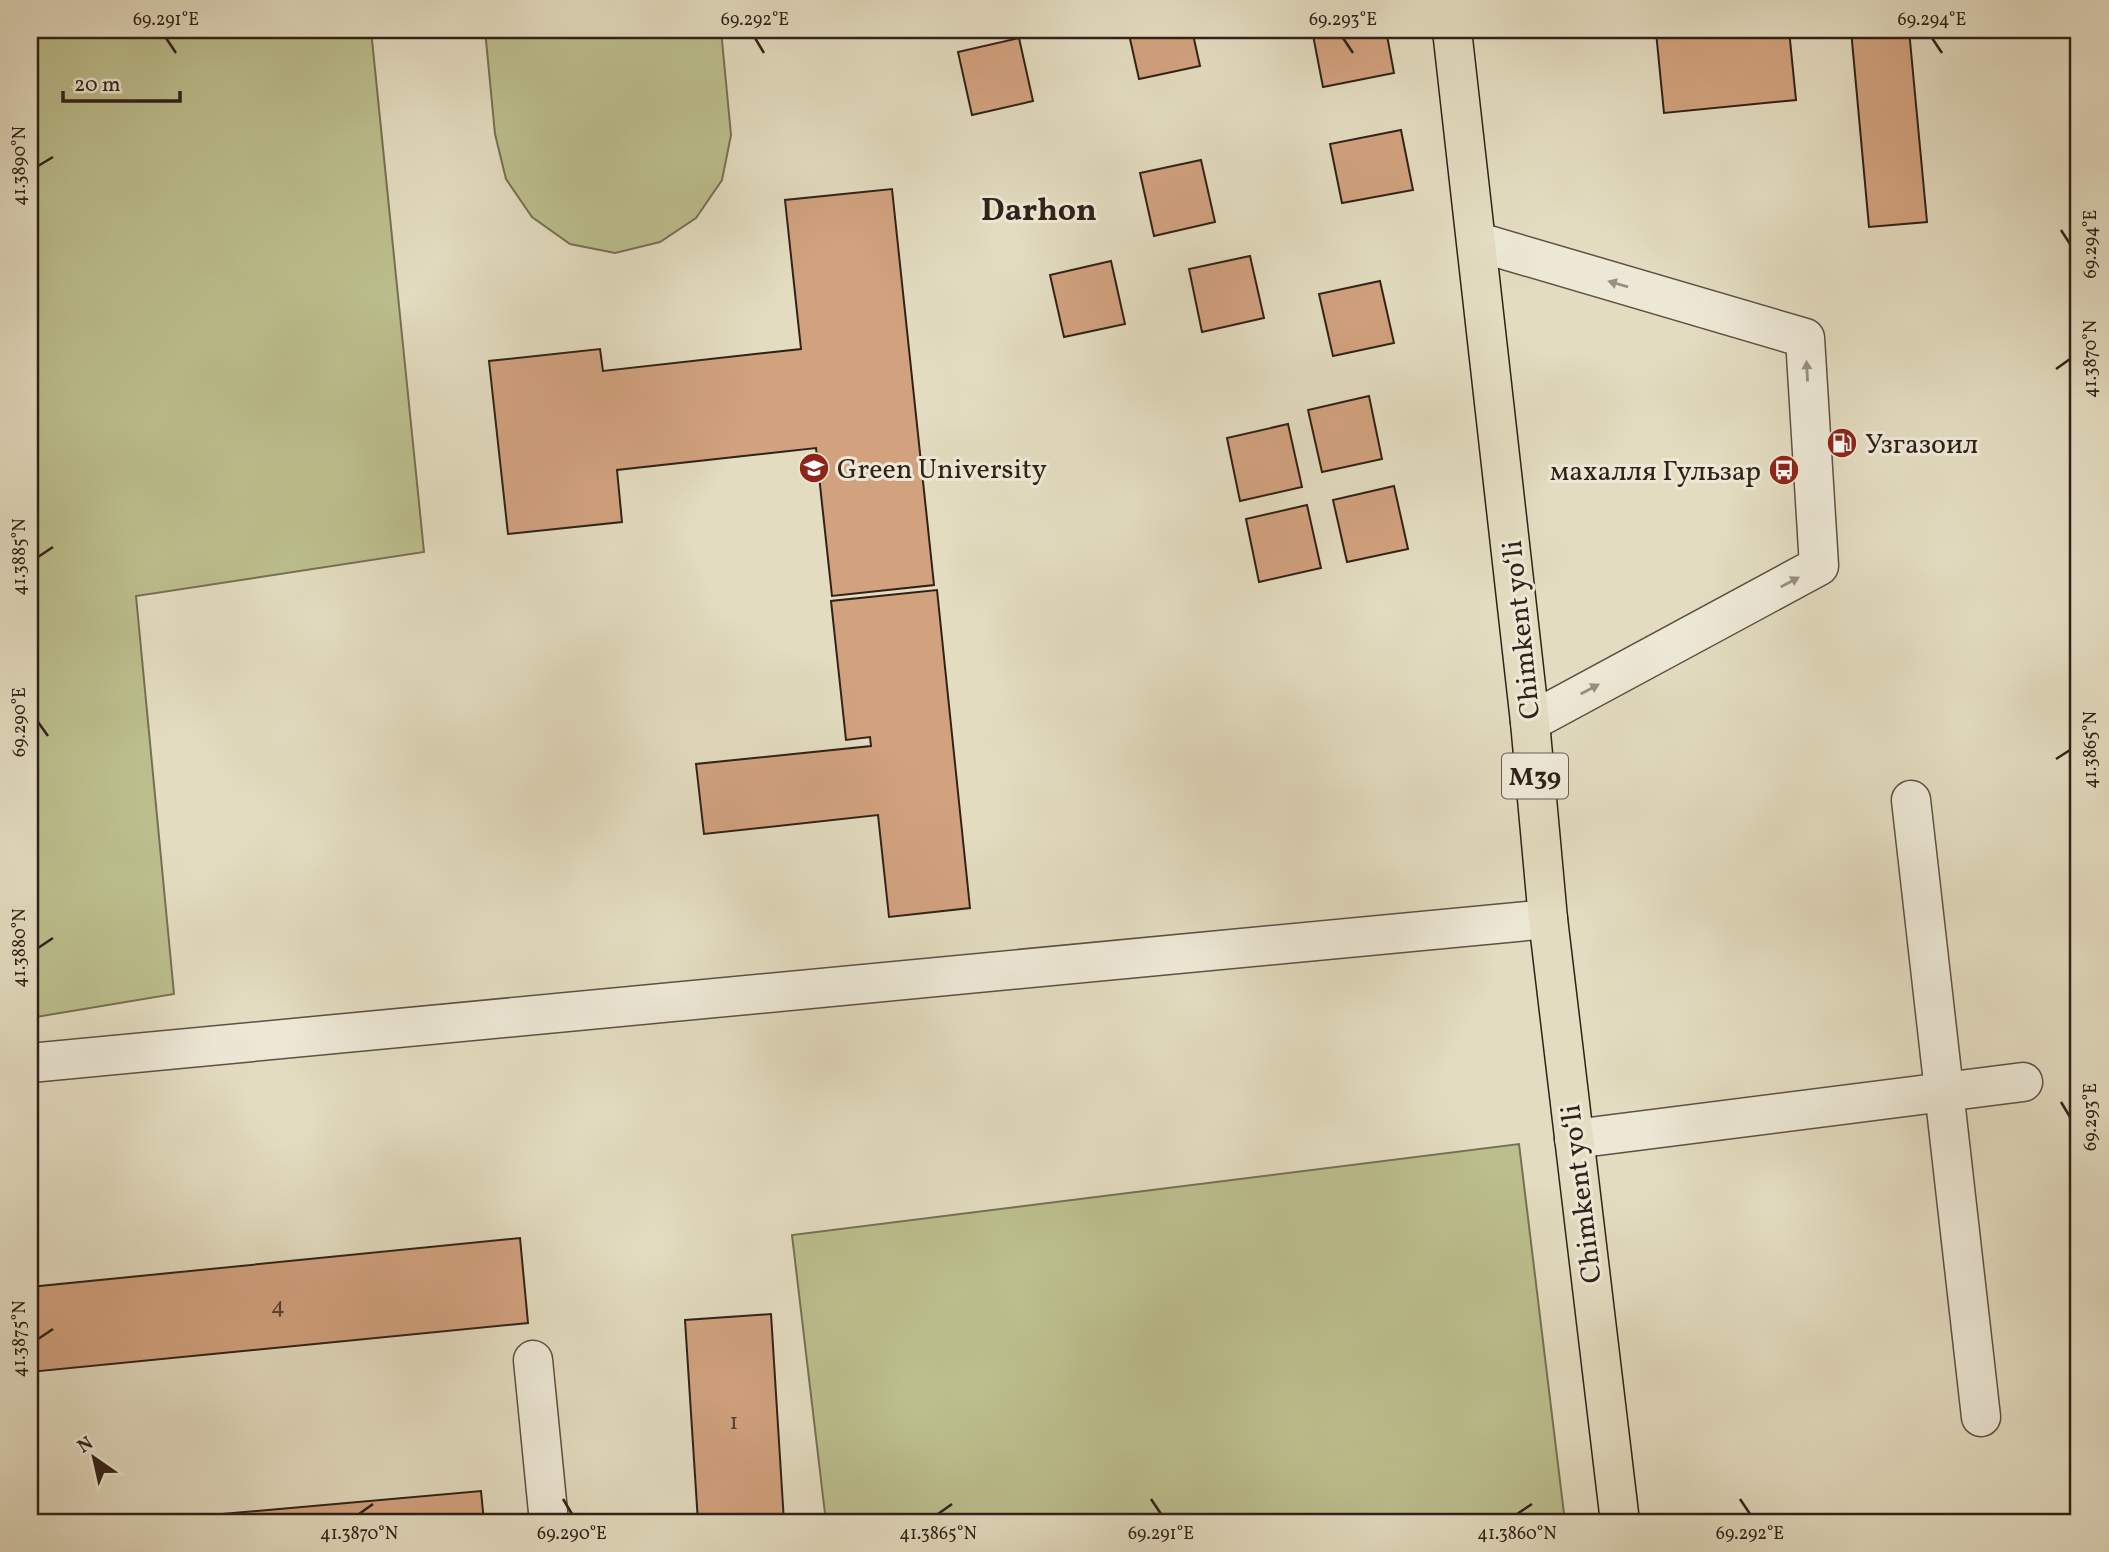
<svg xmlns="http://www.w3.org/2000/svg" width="2109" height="1552" viewBox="0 0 2109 1552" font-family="Vollkorn,serif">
  <rect width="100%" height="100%" fill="#e3dcc0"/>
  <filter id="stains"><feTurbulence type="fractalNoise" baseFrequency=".00286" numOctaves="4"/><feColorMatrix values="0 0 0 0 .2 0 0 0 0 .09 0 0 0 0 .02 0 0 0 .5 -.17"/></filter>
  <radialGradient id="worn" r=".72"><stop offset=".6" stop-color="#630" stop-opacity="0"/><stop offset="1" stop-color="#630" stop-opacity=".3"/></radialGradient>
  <!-- green -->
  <path fill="#bcbe8d" stroke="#767053" stroke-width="2" d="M30,30H371L424,552L136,596L174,994L30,1018Z
    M485,30H721L731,135L722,180L696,218L660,242L615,253L570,244L532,217L506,179L495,134Z
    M1519,1144L1565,1522H826L792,1235Z"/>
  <!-- building -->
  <path fill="#d2a27f" stroke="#312119" stroke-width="2" d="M1128,30H1192L1200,66L1139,79Z
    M1312,30H1386L1394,73L1323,87Z
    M1685,30H1789L1796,100L1664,113L1656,32Z
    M1851,30H1909L1927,222L1869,227Z
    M1019,38L1033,101L972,115L958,52Z
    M1401,130L1413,190L1342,203L1330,144Z
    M1201,160L1215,222L1154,236L1140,173Z
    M892,189L934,585L832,596L816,448L617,470L622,522L508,534L489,361L600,349L603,371L801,349L785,200Z
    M1250,256L1264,318L1202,332L1189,269Z
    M1111,261L1125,324L1064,337L1050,275Z
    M1380,281L1394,343L1333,356L1319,294Z
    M1369,396L1382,459L1322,472L1308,410Z
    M1288,424L1302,487L1240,501L1227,438Z
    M1394,486L1408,549L1347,562L1333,500Z
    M1307,505L1321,568L1259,582L1246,519Z
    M937,590L970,908L889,917L878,815L704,834L696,764L871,746L870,737L846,740L831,601Z
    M520,1238L528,1323L30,1372V1287Z
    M771,1314L784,1522H698L685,1320Z
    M481,1491L484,1522H166V1519Z"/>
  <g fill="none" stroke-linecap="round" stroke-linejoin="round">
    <!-- minor casing -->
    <g stroke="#5e5043" stroke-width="41">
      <path id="minor" d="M1478,242L1805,338L1819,566L1530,722
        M1911,800L1981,1417
        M30,1063L1548,919
        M1574,1139L2023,1082
        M533,1360L549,1522"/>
    </g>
    <!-- highway casing -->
    <g stroke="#312119" stroke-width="41">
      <path id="highway" d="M1452,30L1530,722L1548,919L1620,1522"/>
    </g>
    <!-- minor -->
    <use href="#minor" stroke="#ede8d6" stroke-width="38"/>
    <!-- highway -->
    <use href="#highway" stroke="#e3dcc0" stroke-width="38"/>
  </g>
  <!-- one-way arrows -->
  <defs><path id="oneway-solid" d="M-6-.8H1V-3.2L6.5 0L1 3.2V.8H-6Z" transform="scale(1.75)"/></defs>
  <g fill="#988e81">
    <use href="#oneway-solid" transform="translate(1618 284) rotate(-164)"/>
    <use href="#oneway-solid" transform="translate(1807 371) rotate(-93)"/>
    <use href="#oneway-solid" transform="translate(1790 582) rotate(-28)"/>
    <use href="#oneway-solid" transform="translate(1590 689) rotate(-28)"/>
  </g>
  <!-- ticks -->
  <path fill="none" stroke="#312119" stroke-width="2.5" d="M166,38L176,53M755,38L764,53M1343,38L1353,53M1932,38L1942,53M38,166L53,157M2061,230L2070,244M2056,369L2070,359M38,557L53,547M38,722L48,736M2056,759L2070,750M38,948L53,938M2061,1102L2070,1117M38,1339L53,1329M563,1499L572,1514M1151,1499L1161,1514M1740,1499L1750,1514M359,1514L373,1504M938,1514L952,1504M1517,1514L1532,1504"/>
  <!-- icons -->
  <defs>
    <g id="fuel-disc" transform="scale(1.575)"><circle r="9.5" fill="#8f2418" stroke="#ede8d6"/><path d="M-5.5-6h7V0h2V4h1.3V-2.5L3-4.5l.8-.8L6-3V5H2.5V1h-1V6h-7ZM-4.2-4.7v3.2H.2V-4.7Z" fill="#fff"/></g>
    <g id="university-disc" transform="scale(1.575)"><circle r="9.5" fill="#8f2418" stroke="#ede8d6"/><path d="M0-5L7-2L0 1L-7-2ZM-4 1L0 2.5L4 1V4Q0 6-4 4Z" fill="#fff"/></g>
    <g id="bus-disc" transform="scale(1.575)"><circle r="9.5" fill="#8f2418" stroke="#ede8d6"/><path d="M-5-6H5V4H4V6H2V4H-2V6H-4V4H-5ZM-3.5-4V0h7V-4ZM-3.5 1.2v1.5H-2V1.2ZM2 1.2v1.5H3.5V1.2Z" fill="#fff"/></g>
  </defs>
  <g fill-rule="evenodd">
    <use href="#fuel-disc" x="1842" y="443"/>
    <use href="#university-disc" x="814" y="468"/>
    <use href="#bus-disc" x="1784" y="470"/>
  </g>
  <g text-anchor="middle" stroke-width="6" stroke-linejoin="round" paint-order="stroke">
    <!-- number labels -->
    <g font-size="24" fill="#594132">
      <text x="278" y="1313">4</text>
      <text x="734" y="1429">1</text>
    </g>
    <!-- shield labels -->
    <rect fill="#ede8d6" stroke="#695d52" stroke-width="2" x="1502" y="753.5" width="66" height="45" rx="5"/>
    <g font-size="26" font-weight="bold" fill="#312119">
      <text x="1535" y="785">M39</text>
    </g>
    <!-- poi labels -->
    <g font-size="28" fill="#312119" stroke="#ede8d6" text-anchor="start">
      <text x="1865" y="453">Узгазоил</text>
      <text x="837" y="478">Green University</text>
      <text x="1761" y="480" text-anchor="end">махалля Гульзар</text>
    </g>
    <!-- street labels -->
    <g font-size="28" fill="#312119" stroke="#ede8d6">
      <text transform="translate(1520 630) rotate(-96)" y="10">Chimkent yo‘li</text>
      <text transform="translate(1580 1194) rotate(-97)" y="10">Chimkent yo‘li</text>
    </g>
    <!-- quarter labels -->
    <g font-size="32" font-weight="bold" fill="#312119" stroke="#ede8d6">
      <text x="1039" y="220">Darhon</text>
    </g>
  </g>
  <!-- margin -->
  <rect width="2109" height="1552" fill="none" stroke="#e3dcc0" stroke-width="77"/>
  <!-- north arrow -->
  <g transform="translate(94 1458) rotate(326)" stroke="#ede8d6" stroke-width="5" paint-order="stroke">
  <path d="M0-5L12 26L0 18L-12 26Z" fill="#312119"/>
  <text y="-10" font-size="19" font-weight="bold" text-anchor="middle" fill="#312119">N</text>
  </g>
  <!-- scale -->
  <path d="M63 91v10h117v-10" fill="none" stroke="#312119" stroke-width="3.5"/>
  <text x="74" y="91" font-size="21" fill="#312119" stroke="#ede8d6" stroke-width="5" paint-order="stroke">20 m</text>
  <rect x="38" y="38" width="2032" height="1476" fill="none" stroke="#312119" stroke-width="2.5"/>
  <g font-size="18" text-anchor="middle" fill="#312119">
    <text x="166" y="25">69.291°E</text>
    <text x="755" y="25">69.292°E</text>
    <text x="1343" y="25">69.293°E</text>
    <text x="1932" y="25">69.294°E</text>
    <text transform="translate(19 166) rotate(-90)" y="6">41.3890°N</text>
    <text transform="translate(2090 244) rotate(-90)" y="6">69.294°E</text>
    <text transform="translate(2090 359) rotate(-90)" y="6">41.3870°N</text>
    <text transform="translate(19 557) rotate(-90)" y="6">41.3885°N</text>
    <text transform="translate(19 722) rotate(-90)" y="6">69.290°E</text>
    <text transform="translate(2090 750) rotate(-90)" y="6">41.3865°N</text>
    <text transform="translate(19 948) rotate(-90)" y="6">41.3880°N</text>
    <text transform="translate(2090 1117) rotate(-90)" y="6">69.293°E</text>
    <text transform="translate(19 1339) rotate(-90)" y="6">41.3875°N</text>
    <text x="359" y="1539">41.3870°N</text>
    <text x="572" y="1539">69.290°E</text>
    <text x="938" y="1539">41.3865°N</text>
    <text x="1161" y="1539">69.291°E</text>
    <text x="1517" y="1539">41.3860°N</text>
    <text x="1750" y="1539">69.292°E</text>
  </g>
  <rect width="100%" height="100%" filter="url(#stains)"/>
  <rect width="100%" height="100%" fill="url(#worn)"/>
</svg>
